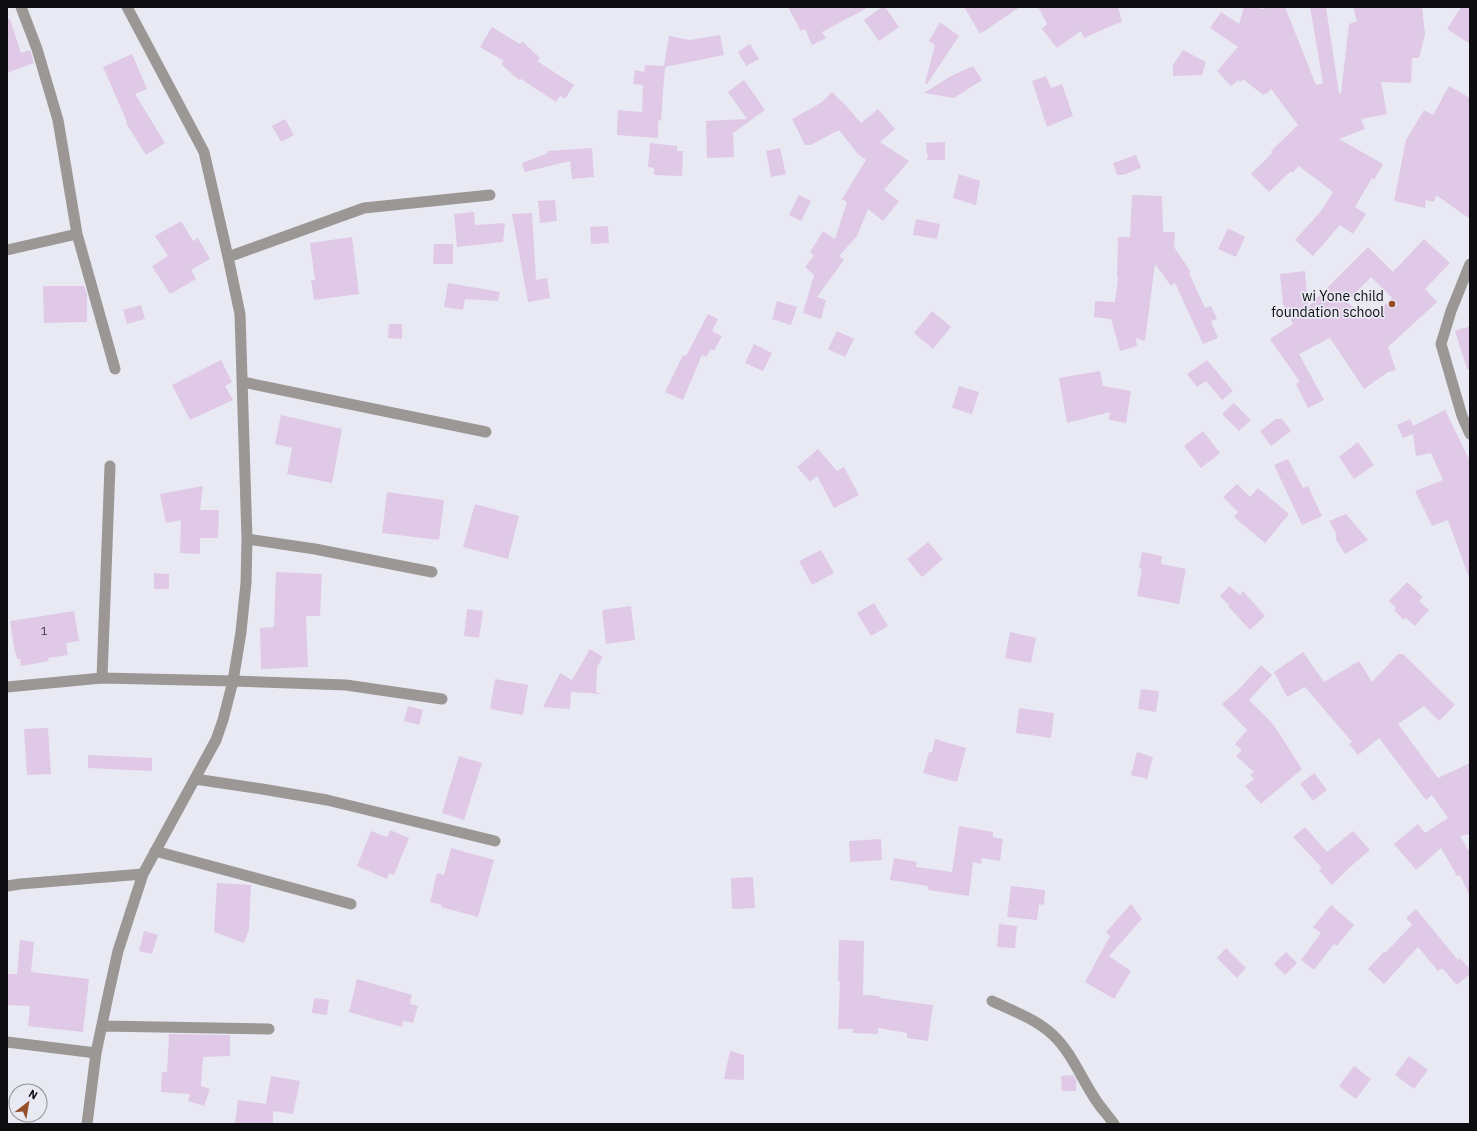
<svg xmlns="http://www.w3.org/2000/svg" width="1477" height="1131" viewBox="0 0 1477 1131" font-family="'IBM Plex Sans',sans-serif">
  <rect width="100%" height="100%" fill="#e9e9f3"/>
  <!-- building -->
  <path fill="#dfc9e7" fill-rule="evenodd" d="M788,7H869L822,32L826,38L812,45L805,29L801,31Z
    M882,7H885L899,27L879,41L864,20Z
    M964,7H1020L980,34Z
    M1038,7H1118L1122,22L1113,25L1084,38L1081,31L1057,48L1042,29L1047,24Z
    M1244,7H1255L1262,9L1268,7H1285L1316,85L1323,83L1310,7H1326L1339,93H1341L1349,24L1357,21L1353,7H1422L1425,34L1419,58H1412L1411,83L1381,82L1387,114L1361,119L1365,129L1339,139L1383,164L1374,180L1372,178L1355,207L1366,214L1353,234L1340,225L1313,256L1295,240L1321,211L1333,192L1299,166L1292,173L1291,171L1269,192L1251,174L1272,153L1271,151L1298,125L1271,89L1267,94L1265,93L1263,95L1243,79L1240,82L1238,80L1231,86L1217,71L1238,47L1210,28L1221,12L1239,24Z
    M1461,7H1470V44L1447,29Z
    M7,19H10L21,53L30,50L34,63L7,73Z
    M940,22L959,36L927,84L925,83L935,45L929,41Z
    M492,27L520,44L522,41L540,58L537,61L574,85L565,99L560,96L556,102L521,79L519,80L501,64L504,61L480,47Z
    M720,35L724,55L665,67L661,120L658,121V138L617,135L618,110L642,112L643,85L633,84L635,70L644,72L645,65L664,66L669,36L690,40Z
    M750,44L759,59L746,66L738,52Z
    M1183,50L1206,62L1202,75L1173,76V65Z
    M132,54L147,89L135,94L165,143L146,155L126,123L127,122L103,67Z
    M973,66L982,80L954,98L924,93L951,76Z
    M1046,76L1051,88L1062,84L1073,116L1047,127L1032,81Z
    M744,80L765,110L733,133L734,157L707,158L706,121L747,119L728,92Z
    M1449,86L1470,98V219L1436,195L1434,202L1426,200L1425,208L1394,201L1406,140L1424,110L1433,115Z
    M832,92L841,101H842L861,123L878,109L895,129L880,142L909,161L884,190L899,201L883,221L868,209L857,236L839,256L844,260L817,297L826,300L821,319L803,313L814,275L805,267L814,256L810,252L823,231L835,239L847,202L842,199L866,160L858,154L839,130L811,145H805L792,119L822,102Z
    M285,119L294,135L281,142L272,126Z
    M945,142V160H927L928,155H927L926,143Z
    M650,143L677,146V151H683L682,176L654,175V168L648,167Z
    M592,148L594,177L572,179L570,161L525,172L522,163L548,153L547,151Z
    M780,148L786,174L771,177L766,151Z
    M1136,155L1141,168L1123,175H1117L1113,163Z
    M959,174L980,181L976,205L953,198Z
    M799,195L811,201L801,221L789,215Z
    M1132,195L1162,196L1163,232H1175L1174,247L1191,272L1189,273L1205,308L1211,306L1217,319L1211,321L1218,338L1203,344L1175,283L1171,286L1155,264L1145,341L1136,338L1137,346L1120,351L1111,319L1094,317L1095,301L1115,302L1118,278L1117,277L1118,237H1130Z
    M555,200L557,221L540,223L538,201Z
    M474,212L475,225L505,223L503,242L457,247L454,214Z
    M532,213L536,280L547,278L550,298L528,302L512,214Z
    M916,219L940,224L937,239L913,235Z
    M181,221L193,241L198,238L210,259L191,270L196,279L170,294L152,266L168,256L155,236Z
    M608,226L609,243L591,244L590,227Z
    M1228,228L1245,237L1236,257L1218,249Z
    M352,237L359,294L314,300L311,280H315L310,243Z
    M1424,239L1450,263L1425,289L1437,302L1388,347L1396,370L1388,372L1364,389L1330,338L1299,354L1324,400L1308,408L1296,384L1300,382L1270,339L1293,324L1283,304L1280,274L1305,271L1308,307L1368,247L1393,272ZM1371,277L1392,298L1369,320L1347,302Z
    M434,244H453V264H433Z
    M448,283L500,292L498,301L465,299L463,310L444,307Z
    M43,286H84L87,294V322L44,323Z
    M777,301L797,307L791,325L772,319Z
    M141,305L145,319L127,324L123,310Z
    M932,311L951,327L933,349L914,333Z
    M708,314L718,319L712,331L722,336L714,351L711,349L706,357L702,355L683,400L665,392L683,355L686,356Z
    M389,324H402V339L388,338Z
    M1470,326V369H1467L1455,331Z
    M837,331L854,339L845,357L828,349Z
    M754,344L772,353L763,371L745,363Z
    M221,360L232,382L225,386L233,400L190,420L172,385Z
    M1207,360L1233,391L1222,400L1206,381L1197,387L1187,374Z
    M1100,371L1103,386L1131,391L1126,423L1109,420L1110,412L1067,423L1059,378Z
    M959,386L979,392L972,414L952,408Z
    M1234,403L1251,420L1239,431L1222,414Z
    M1445,410L1470,461V575H1468L1448,520L1432,526L1415,491L1443,480L1431,453L1416,456L1413,434L1403,438L1397,425L1410,419L1413,426Z
    M281,415L342,429L332,483L287,474L292,448L275,444Z
    M1276,419H1282L1291,431L1271,446L1260,431Z
    M1203,431L1220,453L1201,468L1184,446Z
    M1358,442L1374,465L1354,479L1339,457Z
    M818,449L837,471L844,467L859,495L834,508L817,476L810,482L797,467Z
    M1288,459L1303,488L1308,486L1322,516L1302,525L1274,465Z
    M1237,484L1250,497L1258,488L1289,514L1265,543L1234,517L1238,512L1223,497Z
    M203,486L200,510H219L218,538H200V554L180,553L181,520L166,523L160,494Z
    M387,492L444,500L439,540L382,533Z
    M475,504L519,516L508,559L463,547Z
    M1346,514L1368,540L1345,554L1336,540V533L1329,521Z
    M928,542L943,559L922,577L907,559Z
    M821,550L834,573L812,585L799,561Z
    M1142,552L1162,556L1161,564L1186,569L1179,604L1137,596L1142,569L1139,568Z
    M276,572L322,574L320,616H306L308,667L261,669L260,628L274,627Z
    M154,573L169,574V589H154Z
    M1407,582L1423,597L1419,601L1429,610L1415,626L1406,618L1404,620L1394,610L1396,608L1389,601Z
    M1229,586L1240,595L1243,591L1265,616L1250,630L1228,606L1229,605L1220,596Z
    M874,603L888,626L871,636L857,613Z
    M631,606L635,640L606,644L602,610Z
    M467,609L483,611L479,638L464,636Z
    M74,611L79,641L66,643L68,655L48,658L49,661L21,666L20,659H17L16,653H15L10,621Z
    M1010,632L1036,638L1031,663L1005,658Z
    M590,649L603,657L597,667L596,692L601,694L571,692L570,709L543,707L560,673L572,680Z
    M1303,652L1324,682L1359,661L1372,682L1398,654H1403L1455,705L1439,721L1424,706L1398,724L1438,778L1470,763V834L1460,836L1470,853V897L1460,875L1457,876L1441,848L1416,870L1394,844L1418,824L1425,833L1448,818L1432,795L1426,800L1379,738L1358,755L1349,744L1352,742L1305,687L1287,697L1274,672Z
    M1261,665L1272,675L1249,700L1273,724L1302,769L1261,804L1245,786L1254,779L1250,774L1254,772L1236,756L1242,750L1235,744L1247,730L1222,704L1239,689Z
    M495,679L528,685L523,715L490,709Z
    M1141,689L1159,691L1156,712L1138,709Z
    M408,706L423,710L419,725L404,721Z
    M1019,708L1054,713L1051,738L1016,733Z
    M48,728L51,774L27,775L24,729Z
    M935,739L966,748L957,782L923,773L929,752H932Z
    M1137,752L1153,757L1147,779L1131,775Z
    M88,755L152,758V771L88,768Z
    M459,756L482,763L464,820L442,813Z
    M1314,773L1327,790L1313,801L1300,784Z
    M959,826L993,832V837L1003,839L1000,861L982,858L981,864L973,862L969,896L928,890V886L890,880L894,858L917,862L916,867L952,872Z
    M1305,827L1327,852L1353,831L1370,850L1349,868L1332,885L1319,870L1322,868L1293,837Z
    M390,830L409,838L394,875L389,873L387,879L357,866L371,831L387,837Z
    M881,839L882,860L850,862L849,841Z
    M451,848L494,860L478,917L441,907L442,905L430,902L437,873L444,875Z
    M753,877L755,908L732,909L731,878Z
    M217,883L251,885L249,929L244,943L214,932Z
    M1011,886L1045,890L1044,905L1039,904L1037,920L1007,917Z
    M1131,904L1142,919L1109,956L1131,971L1114,999L1085,982L1110,936L1106,932Z
    M1331,905L1354,925L1337,946L1334,944L1314,970L1301,960L1321,933L1313,927Z
    M1416,909L1458,960L1460,958L1470,969V974L1457,985L1442,968L1438,971L1418,947L1384,984L1368,969L1384,952L1385,953L1412,925L1406,918Z
    M999,924L1017,926L1015,948L997,947Z
    M144,931L158,935L152,954L139,951Z
    M20,940L34,942L31,972L89,979L83,1032L28,1026L30,1006L7,1005V974H17Z
    M839,940L864,941L863,995L880,996L879,998L933,1005L928,1041L907,1038V1033L878,1028V1034L852,1033L853,1029H838L840,981H838Z
    M1226,948L1246,968L1237,978L1217,958Z
    M1286,952L1297,963L1285,975L1274,964Z
    M357,979L412,995L410,1004L418,1006L413,1023L403,1021L402,1027L349,1012Z
    M314,998L329,1000L327,1015L312,1013Z
    M169,1034L230,1035V1056L203,1057L201,1086L210,1089L204,1106L188,1101L190,1094L161,1092L162,1072H167Z
    M730,1051L744,1055V1080L724,1079Z
    M1409,1056L1428,1070L1414,1089L1395,1075Z
    M1354,1066L1371,1079L1356,1099L1339,1086Z
    M1073,1075L1076,1080V1091H1062L1061,1076Z
    M271,1076L300,1081L293,1114L273,1111V1124H235L238,1100L266,1104Z"/>
  <g fill="none" stroke-linecap="round" stroke-linejoin="round">
    <!-- minor -->
    <path stroke="#9a9794" stroke-width="11" d="M21,7L37,49L58,120L77,234L115,369
      M127,7L204,152L228,257
      M7,250L77,234
      M1470,264L1451,311L1441,344L1462,416L1470,434
      M243,382L486,432
      M247,539L315,549L432,572
      M102,678L110,466
      M7,687L102,678L233,681L346,685L442,699
      M195,779L262,789L327,800L495,841
      M155,851L351,904
      M7,886L20,884L143,874
      M992,1001C1013,1011 1036,1019 1053,1035C1070,1051 1080,1075 1092,1094C1098,1105 1107,1114 1114,1124
      M102,1026L269,1029
      M7,1042L96,1053
      M87,1124L96,1053L108,996L118,951L143,874L216,740L223,720L233,681L241,632L246,583L247,539L240,314L228,257L364,208L490,195"/>
  </g>
  <!-- markers -->
  <circle fill="#954e28" stroke="#e9e9f3" stroke-width="1.5" cx="1392" cy="304" r="4"/>
  <g text-anchor="middle" stroke-width="3.5" stroke-linejoin="round" paint-order="stroke">
    <!-- number labels -->
    <g font-size="12" fill="#423c46">
      <text x="44" y="635">1</text>
    </g>
    <!-- poi labels -->
    <g font-size="14" fill="#0d0d11" stroke="#e9e9f3" text-anchor="end">
      <text x="1384" y="301">wi Yone child<tspan x="1384" dy="16">foundation school</tspan></text>
    </g>
  </g>
  <!-- border -->
  <rect width="1477" height="1131" fill="none" stroke="#0d0d11" stroke-width="16"/>
  <!-- north arrow -->
  <g transform="translate(28 1103) rotate(31)"><circle r="19" fill="#e9e9f3" stroke="#919199"/>
  <path d="M0-3L7 15L0 10L-7 15Z" fill="#954e28"/>
  <text y="-6" font-size="11" font-weight="bold" text-anchor="middle" fill="#0d0d11">N</text>
  </g>
</svg>
